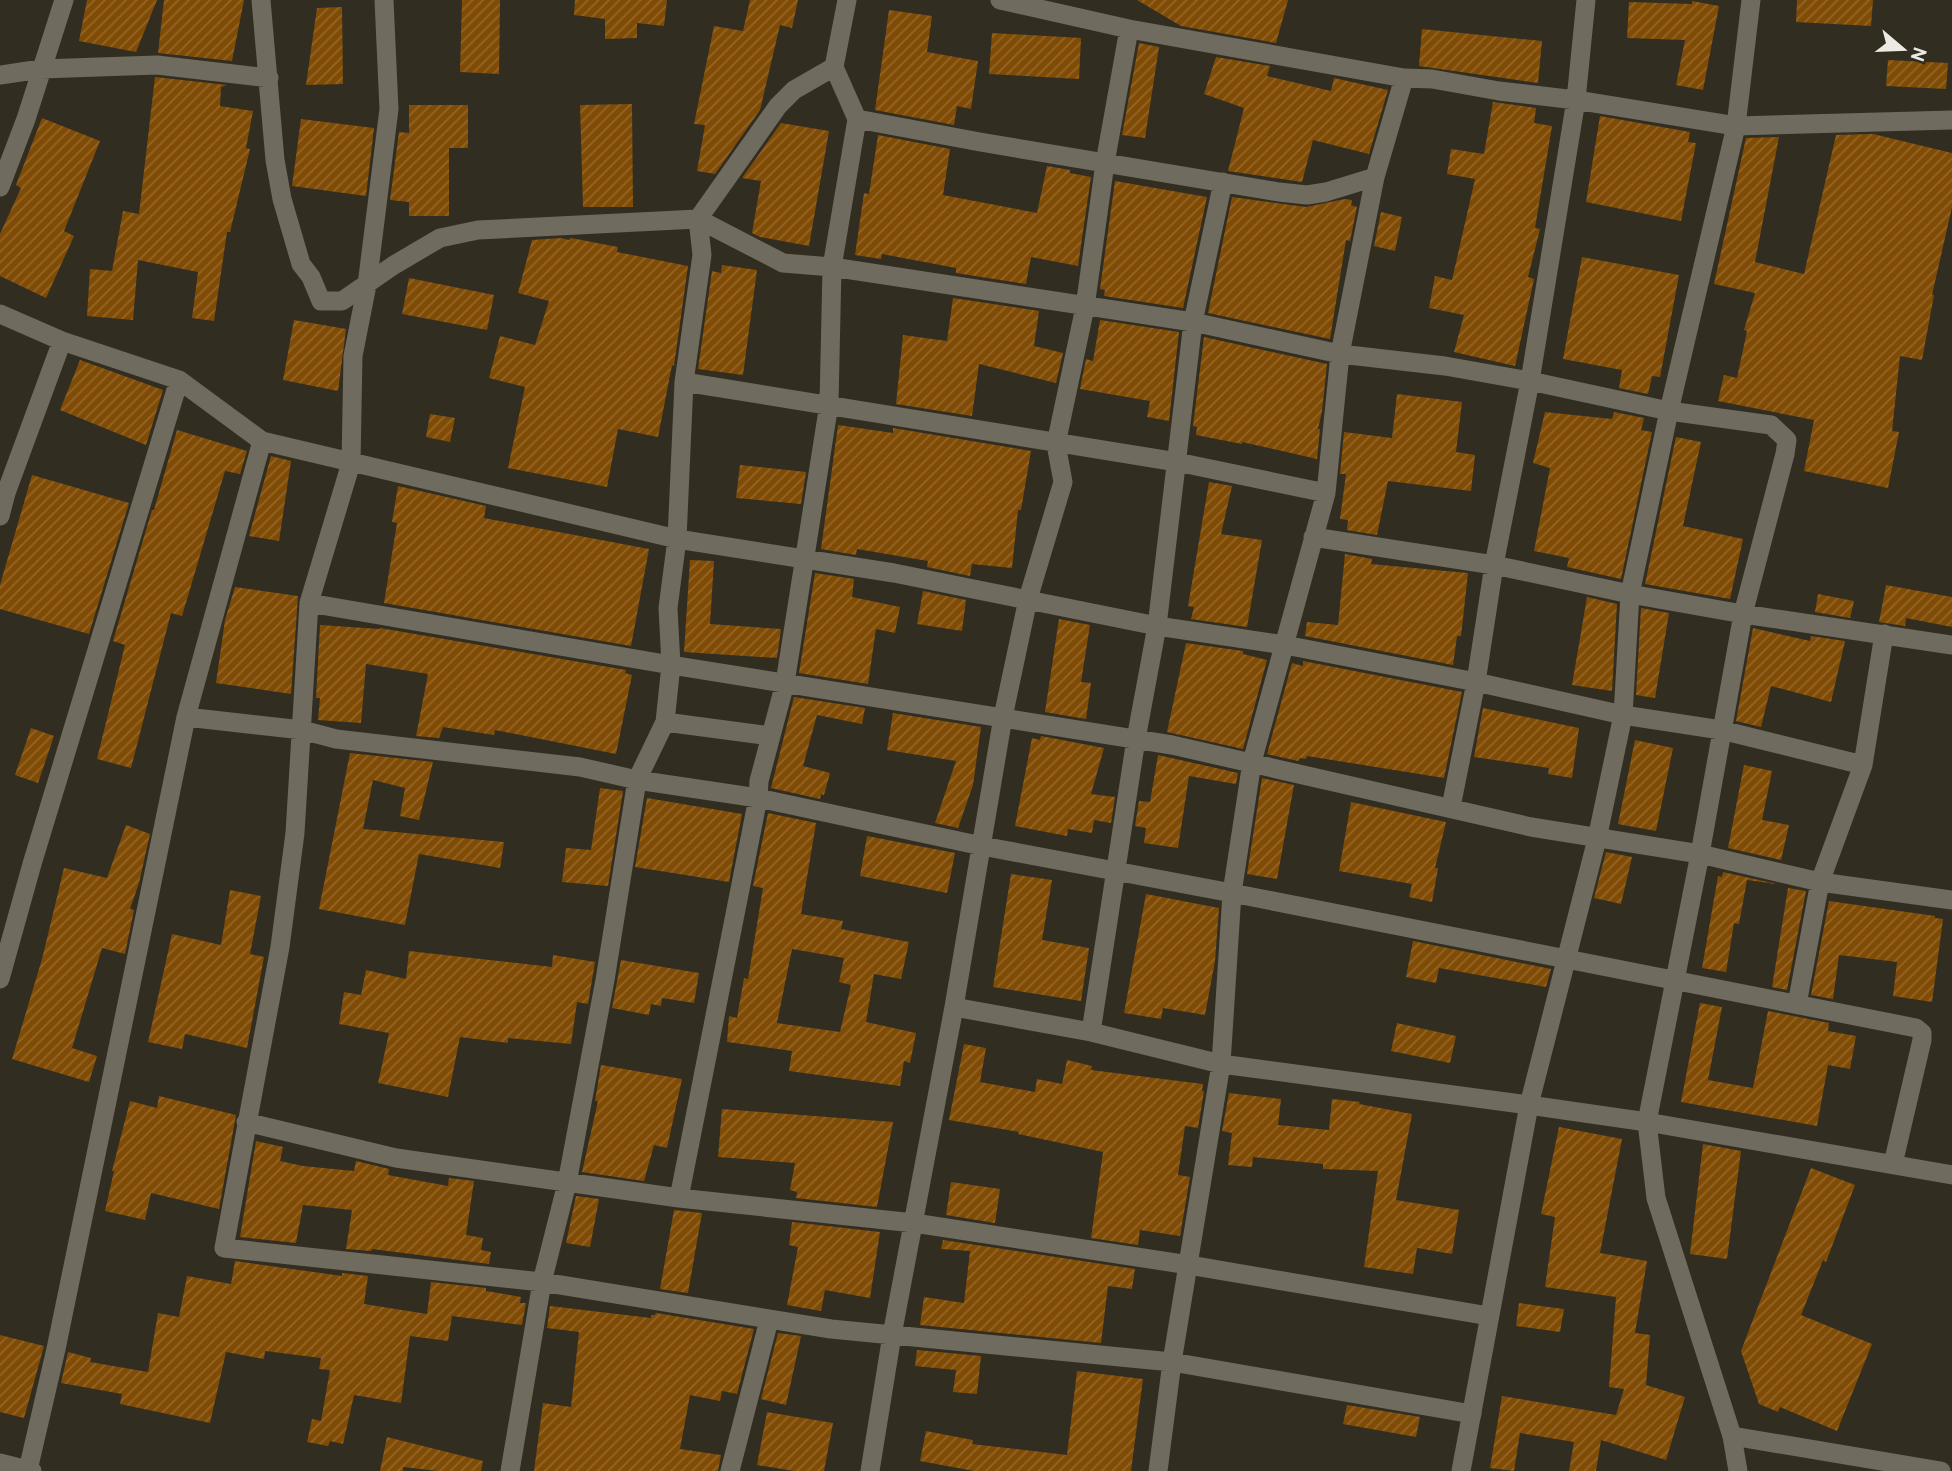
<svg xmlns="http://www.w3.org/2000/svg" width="1952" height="1471" viewBox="0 0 1952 1471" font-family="Overpass,sans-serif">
  <defs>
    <pattern id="building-hatch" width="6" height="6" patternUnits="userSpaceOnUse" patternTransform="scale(1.75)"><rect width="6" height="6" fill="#804c05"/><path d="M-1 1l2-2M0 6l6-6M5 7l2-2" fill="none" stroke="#926629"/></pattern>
  </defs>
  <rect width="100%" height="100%" fill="#312d21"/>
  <!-- building -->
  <path fill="url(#building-hatch)" fill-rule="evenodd" d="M87,0H157L136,52L79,41Z
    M164,0H244L232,61L158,53Z
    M462,0H500L499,74L460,72Z
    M575,0H667L664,26L637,23V38L605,39V19L574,15Z
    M750,0H798L792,28L780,25L760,110L715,174L697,171L705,125L694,124L714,26L743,31Z
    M1137,0H1288L1276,43L1181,26Z
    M1797,0H1873L1871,26L1796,22Z
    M1692,1L1719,6L1703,90L1676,85L1685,40L1627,38L1629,2L1692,4Z
    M342,7L343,84L306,85L317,8Z
    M889,10L932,16L927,52L978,61L971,109L957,106L954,125L875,110Z
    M1422,29L1542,41L1538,83L1419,66Z
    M992,33L1081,38L1079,79L989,74Z
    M1139,43L1159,47L1145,138L1122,135Z
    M1216,57L1270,66L1267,76L1331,91L1334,78L1388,90L1369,154L1313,140L1302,182L1228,171L1244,108L1204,94Z
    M1888,60L1948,63L1946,89L1886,86Z
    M155,77L227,85L221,87L220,106L253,111L246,148L250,149L230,232H227L214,321L192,318L198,272L138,260L133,320L87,316L90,269L112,271L123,211L139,214Z
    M1493,102L1536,108L1534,123L1552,126L1535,228L1540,229L1528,277L1534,279L1515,366L1454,352L1464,315L1429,308L1435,276L1452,280L1475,179L1447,174L1451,149L1484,154Z
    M632,104L633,207H583L580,105Z
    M409,105H468V148H449V216H409V202L390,200L399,132L409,133Z
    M1600,116L1690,132L1688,142L1696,143L1681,221L1586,202Z
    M42,118L100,141L64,231L74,236L46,298L0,276V234L21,188L16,185Z
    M301,119L374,128L366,196L292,186Z
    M781,123L829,131L809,246L760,237L752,233L761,181L742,178Z
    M1873,134L1952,153V207L1932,295H1934L1922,360L1900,356L1892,431L1899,432L1888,488L1804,471L1814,420L1718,401L1724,375L1737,378L1747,331L1744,330L1755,293L1714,284L1746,138L1779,137L1755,262L1804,274L1836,135Z
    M878,135L950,149L943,195L1037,213L1047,166L1070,170V173L1091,177L1078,266L1031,257L1026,284L956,273V268L882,254L881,259L855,255L864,193L869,194Z
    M1115,181L1207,197L1183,308L1104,296L1105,290L1100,289Z
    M1232,197L1306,207L1345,199L1352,200L1351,205L1357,207L1350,241L1346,240L1330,339L1208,313Z
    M1381,212L1402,217L1395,251L1374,246Z
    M561,238L569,240L571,238L618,247L617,252L688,266L674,366L672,365L658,437L618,429L607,487L508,468L525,387L489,378L500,336L535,345L549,301L518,293L532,240Z
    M1582,257L1679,275L1660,377L1652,376L1648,394L1619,388L1622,370L1563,359Z
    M722,265L757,270L743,375L698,369L712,271L721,273Z
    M409,278L494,295L487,330L402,314Z
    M953,298L1039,311L1034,346L1063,353L1056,383L979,364L972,416L896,404L903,335L947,341Z
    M294,320L346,329L338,391L283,380Z
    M1100,320L1179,332L1169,421L1147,417L1150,401L1080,389L1086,359L1093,361Z
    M1204,337L1327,364L1322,411L1318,429H1320L1317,459L1242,442V444L1196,435L1197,427L1193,426Z
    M80,360L163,390L146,445L60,410Z
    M1397,394L1462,402L1456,452L1475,455L1471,491L1388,481L1377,535L1347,530L1348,520L1340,519L1346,474H1340L1344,432L1392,438Z
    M1545,412L1612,419L1614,412L1644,418L1641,430L1652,432L1621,579L1567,567L1569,558L1534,551L1550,468L1533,463Z
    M430,414L455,418L450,442L426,437Z
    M838,425L893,433V428L1031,451L1021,510H1018L1012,568L972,564L970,576L927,567L928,561L857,549L856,555L821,549Z
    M177,430L247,451L240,474L225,471L182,616L171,613L131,768L97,759L125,645L113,641L152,510H154Z
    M1676,437L1701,442L1683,526L1743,539L1730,599L1645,584Z
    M271,456L291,461L279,541L249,536Z
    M740,465L806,472L801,504L736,498Z
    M32,475L129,503L89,634L0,609V585Z
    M1209,482L1232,486L1221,534L1262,540L1247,627L1191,619L1194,607L1188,606Z
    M398,486L486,506L484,518L649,549L631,646L384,603L397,523L392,522Z
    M1345,554L1372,559L1371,564L1468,573L1461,636H1457L1453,665L1305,636L1307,622L1338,625Z
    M690,560L714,561L710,624L781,629L777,658L684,652Z
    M815,573L854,579L852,597L900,607L895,633L876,629L868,684L799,673Z
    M1886,585L1952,597V627L1906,618L1905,626L1879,622Z
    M235,587L298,596L291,694L216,683L225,620Z
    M923,591L966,600L962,631L917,624Z
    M1818,594L1854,601L1850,618L1815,612Z
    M1587,597L1617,604L1612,691L1572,685Z
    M1641,608L1669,613L1655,698L1636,695Z
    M1059,619L1090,625L1081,682L1091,683L1086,719L1045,712Z
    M320,625L380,629V628L626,670L625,673L632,675L616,754L495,730L494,735L443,727L439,738L416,736L428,674L366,664L361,723L318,720L320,698H316Z
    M1753,628L1810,641L1811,636L1845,641L1831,702L1771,686L1761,727L1736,721Z
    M1186,643L1243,651V654L1267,660L1243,749L1167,732Z
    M1303,661L1462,692L1444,778L1307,756L1306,759L1300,758L1298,761L1267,754L1292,663L1303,666Z
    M794,697L865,708L862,724L817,715L803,766L830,773L824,795L821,794L820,799L771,788Z
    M1483,708L1579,728L1572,778L1548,774L1549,768L1474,757Z
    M893,713L981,727L973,785L958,828L935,823L956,761L887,750Z
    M31,728L54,736L38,783L15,775Z
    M1041,736L1104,748L1091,794L1115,797L1111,823L1094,820L1092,833L1068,829L1067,836L1015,826L1032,738L1040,740Z
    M1635,740L1673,748L1656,831L1618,824Z
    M350,753L433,762L419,820L400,816L405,788L373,780L363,829L504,842L500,868L419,854L405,925L319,909Z
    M1158,755L1238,773L1236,784L1189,776L1178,848L1144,843L1146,828L1135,826L1139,801L1150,802Z
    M1744,765L1772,771L1762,820L1789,825L1781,860L1728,848Z
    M1262,778L1294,785L1277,879L1247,874Z
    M600,788L623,791L608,886L562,882L566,848L591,850Z
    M647,798L742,814L729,882L635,867Z
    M1351,802L1446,822L1435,868H1438L1432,902L1409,897L1412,884L1339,871Z
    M768,813L816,823L801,914L843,921L841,929L909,942L901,979L874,974L866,1022L916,1033L910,1063L904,1061L900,1086L789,1071L792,1051L727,1042L729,1016L737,1018L744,978L748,979L763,888L753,886ZM792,949L844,958L839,982L851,985L840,1032L777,1023Z
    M126,825L150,834L139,883L130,909L134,910L125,954L102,948L72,1048L97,1056L89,1082L12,1059L42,959L64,868L107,878Z
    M867,836L955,853L947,893L860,876Z
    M1606,852L1632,857L1621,904L1594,898Z
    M1723,872L1777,884L1747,880L1739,924L1734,923L1726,972L1702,968L1718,876L1722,877Z
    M1011,874L1052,880L1042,940L1089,948L1081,1001L993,987Z
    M1788,888L1806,891L1787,990L1772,987Z
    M230,890L261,896L250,954L264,957L247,1048L185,1034L182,1049L148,1042L172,934L221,945Z
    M1146,894L1219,908L1215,961L1205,1015L1163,1008L1161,1019L1124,1013Z
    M1829,901L1935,916V918L1943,919L1932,1002L1893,996L1897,962L1839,955L1833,999L1811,995Z
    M1413,941L1551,969L1546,987L1439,968L1436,983L1406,977Z
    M409,951L552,967L553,955L595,962L588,1004L577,1002L571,1044L508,1038V1043L460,1037L448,1097L378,1083L389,1033L339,1024L344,992L361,995L366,970L406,979Z
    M621,960L699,973L694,1003L662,998L661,1006L651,1004L649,1015L612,1008Z
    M1700,1003L1722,1007L1708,1080L1753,1088L1768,1011L1829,1023L1828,1031L1856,1036L1850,1069L1828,1065L1817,1126L1681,1102Z
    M1397,1023L1456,1036L1450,1063L1391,1051Z
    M964,1044L986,1048L980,1082L1035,1092L1037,1079L1062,1084L1067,1060L1092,1066L1091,1070L1203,1084L1202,1091H1204L1198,1128L1185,1126L1178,1175L1190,1177L1180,1236L1140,1230L1138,1245L1091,1238L1103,1152L1018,1134L1019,1132L949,1120Z
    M601,1065L682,1079L667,1148L654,1145L644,1181L582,1172L598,1101H595Z
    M1229,1093L1281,1099L1278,1125L1329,1130L1332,1099L1360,1102L1359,1104L1412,1114L1396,1200L1459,1210L1452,1254L1417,1248L1413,1274L1364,1267L1378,1171L1323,1169V1164L1253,1157L1252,1167L1228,1165L1232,1133L1222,1131Z
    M159,1096L236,1115L219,1209L151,1193L145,1220L105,1211L114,1171H112L130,1101L157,1108Z
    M722,1109L893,1122L877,1207L796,1198L797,1192L790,1190L795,1163L718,1157Z
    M1559,1127L1622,1139L1600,1253L1647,1261L1635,1333L1650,1335L1646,1385L1685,1397L1666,1460L1601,1440L1596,1471H1569L1574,1442L1520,1433L1514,1471L1490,1468L1502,1396L1616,1415L1624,1389L1609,1387L1616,1297L1545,1287L1555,1217L1541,1214Z
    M256,1141L283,1147L280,1161L303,1166L354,1171L356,1161L389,1169L388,1175L448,1186L449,1178L474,1181L466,1235L483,1238L481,1250L491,1252L489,1264L372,1249L371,1251L346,1249L352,1210L303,1205L296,1243L240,1237Z
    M1703,1144L1741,1151L1727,1259L1690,1254Z
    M1811,1168L1855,1185L1826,1262L1823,1260L1801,1315L1872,1344L1837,1431L1780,1407L1778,1412L1759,1404L1741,1351Z
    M951,1182L1000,1189L995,1223L946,1215Z
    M576,1196L599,1199L590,1247L566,1243Z
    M674,1210L702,1213L688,1293L660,1289Z
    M792,1222L880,1232L870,1298L825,1290L821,1311L787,1305L798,1247L789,1245Z
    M943,1240L1135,1269L1132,1289L1108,1286L1101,1343L920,1325L924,1297L964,1303L970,1251L941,1249Z
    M235,1261L342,1276V1273L368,1276L364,1304L427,1314L431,1282L486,1288V1291L521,1297L520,1303H526L522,1325L452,1316L448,1341L410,1336L401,1403L354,1395L343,1444L330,1441L328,1446L307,1442L312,1419L321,1421L330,1370L319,1369L321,1358L265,1351L264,1359L226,1352L210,1423L120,1404L122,1394L61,1383L68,1352L91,1358L90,1362L148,1372L158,1313L179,1317L187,1276L231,1284Z
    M1519,1303L1564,1309L1560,1332L1516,1326Z
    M550,1306L651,1318V1315H655L656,1313L754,1329L737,1394L722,1391L720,1401L690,1395L680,1449L721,1455L718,1471H534L543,1403L571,1407L579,1332L547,1328Z
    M778,1333L801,1336L786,1405L761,1399Z
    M0,1335L44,1346L24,1418L0,1412Z
    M917,1350L981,1356L977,1394L953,1392L956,1370L915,1366Z
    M1077,1371L1143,1379L1131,1471H974L920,1461L926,1431L973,1440L972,1444L1067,1455Z
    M1347,1405L1420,1417L1416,1437L1343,1424Z
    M767,1412L833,1423L824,1471H794L757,1465Z
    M387,1437L483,1461L481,1471H438L403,1467V1471H380Z"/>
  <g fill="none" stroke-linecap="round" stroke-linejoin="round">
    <!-- minor -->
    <path stroke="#6f6b5e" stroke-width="19" d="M261,0L275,160L282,199L301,264L311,277L321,301H342L394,265L440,238L478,230L698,219L783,263L832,267L1193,322L1340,354L1445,366L1530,381L1669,411L1771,425L1787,440L1785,454L1743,614L1700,854L1647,1122L1952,1175
      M384,0L389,109L367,285L353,356L351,463L309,603L295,833L280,947L224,1248L542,1282L831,1329L1172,1362L1472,1414
      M1000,0L1129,29L1105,163L1085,307L1056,444L1063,482L1028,599L1003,717L954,1007L1091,1032L1221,1064L1529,1105
      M1129,29L1404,78L1432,79L1499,91L1576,100L1736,126L1952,120
      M0,75L41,69L157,65L269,78
      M857,119L980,142L1279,192L1307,195L1326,192L1375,177
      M0,187L26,119L64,0
      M0,314L62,341L179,380L262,441L677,539L894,573L1157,626L1285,645L1476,682L1623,715L1721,730L1863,765L1820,882L1952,900
      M684,382L1177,462L1326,493
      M0,516L6,493L62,341
      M1313,537L1494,565L1630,594L1743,614L1952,645
      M309,603L671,665L1172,745L1531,827L1700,854L1820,882L1797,1004
      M186,717L302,730L336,739L580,767L637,780L758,798L982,846L1232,893L1916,1028L1922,1033V1040L1893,1164
      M665,722L771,736
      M1863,765L1884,634
      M1451,807L1476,682L1494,565L1530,381L1576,100L1586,0
      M0,979L32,864L179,380
      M1091,1032L1136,739L1157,626L1193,322L1223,182
      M246,1122L396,1158L679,1198L914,1223L1189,1265L1489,1316
      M679,1198L758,798L759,781L785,683L829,404L832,267L857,119L834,67L847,0
      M1732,1436L1941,1471
      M28,1470L56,1349L186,717L262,441
      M510,1471L542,1282L567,1183L605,980L637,780L665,722L671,665L668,608L677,539L684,382L702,255L698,219L778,106L794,90L834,67
      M730,1471L769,1320
      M870,1471L892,1335L954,1007
      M1158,1471L1172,1362L1221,1064L1232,893L1252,762L1326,493L1340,354L1375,177L1404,78"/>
    <!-- tertiary -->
    <path stroke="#6f6b5e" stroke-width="19" d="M1529,1105L1647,1122L1656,1198L1732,1436L1738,1471
      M0,1463L32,1471
      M1461,1471L1529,1105L1597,839L1623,715L1630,594L1669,411L1736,126L1751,0"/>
  </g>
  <!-- north arrow -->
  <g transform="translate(1903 49) rotate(109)" stroke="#312d21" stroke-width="5" paint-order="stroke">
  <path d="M0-5L12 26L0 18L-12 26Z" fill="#eceae2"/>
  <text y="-10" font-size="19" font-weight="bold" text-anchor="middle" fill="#eceae2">N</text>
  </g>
</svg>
